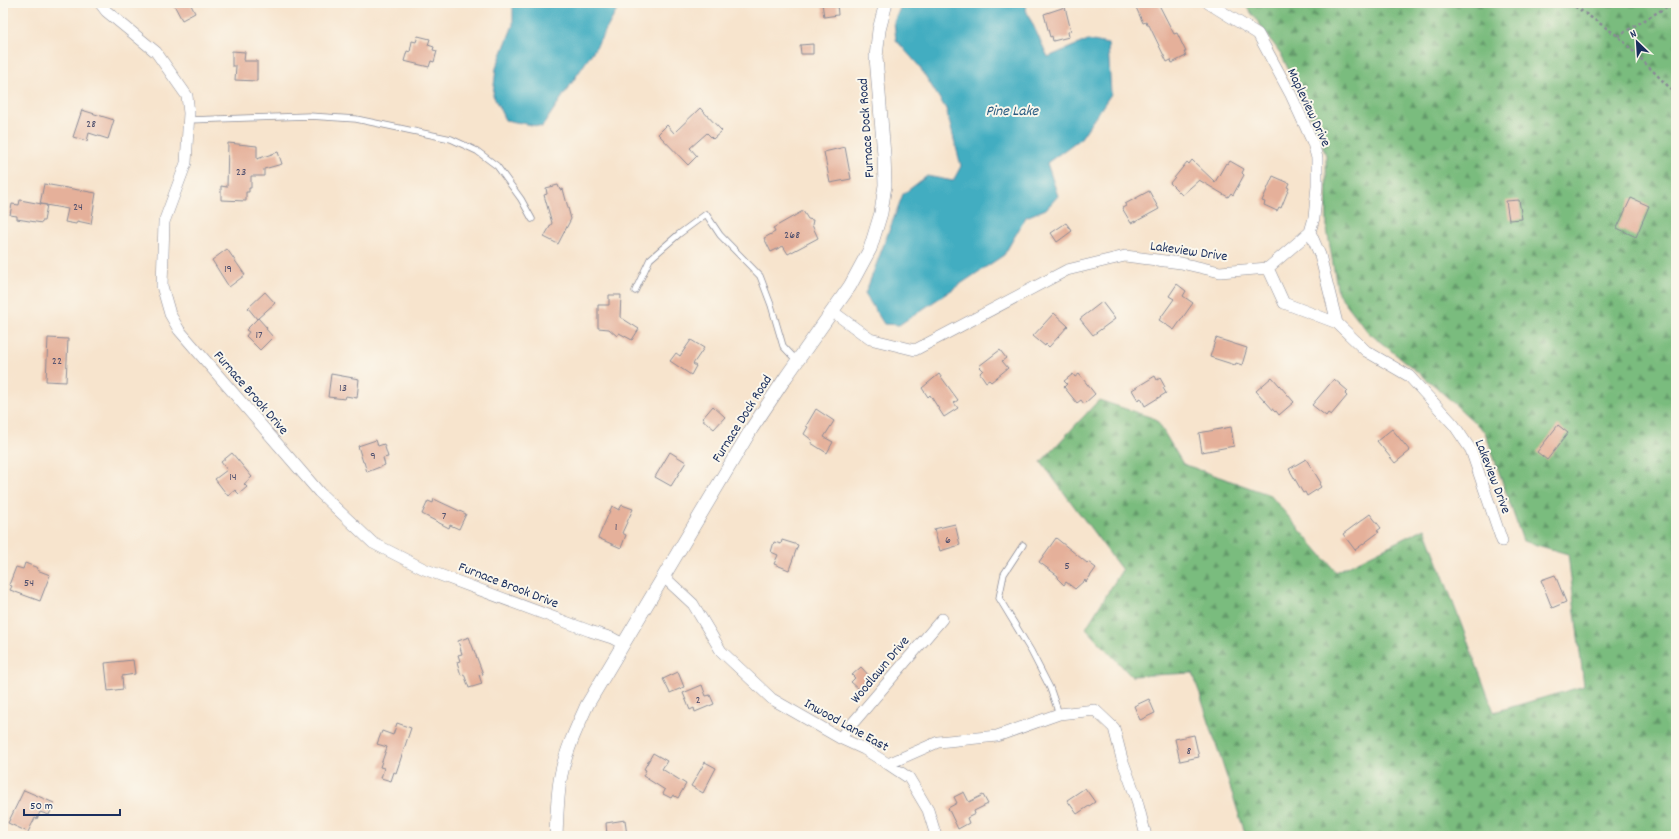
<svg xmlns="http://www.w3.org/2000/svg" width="1679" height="839" viewBox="0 0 1679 839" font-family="Dekko,sans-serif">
  <defs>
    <pattern id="forest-firs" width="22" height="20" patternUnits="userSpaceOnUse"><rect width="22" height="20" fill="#7abc7e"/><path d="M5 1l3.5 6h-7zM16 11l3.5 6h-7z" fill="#63996a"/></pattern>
  </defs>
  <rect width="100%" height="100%" fill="#fbf7ec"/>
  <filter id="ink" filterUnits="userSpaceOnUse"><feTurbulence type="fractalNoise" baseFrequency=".025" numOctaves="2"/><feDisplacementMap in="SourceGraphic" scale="8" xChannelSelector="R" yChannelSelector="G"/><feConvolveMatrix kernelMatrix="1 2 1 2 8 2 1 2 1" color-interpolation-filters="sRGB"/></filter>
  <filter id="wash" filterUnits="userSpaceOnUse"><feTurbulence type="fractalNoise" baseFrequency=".012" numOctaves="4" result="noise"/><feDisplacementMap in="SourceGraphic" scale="16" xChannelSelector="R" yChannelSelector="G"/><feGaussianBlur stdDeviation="0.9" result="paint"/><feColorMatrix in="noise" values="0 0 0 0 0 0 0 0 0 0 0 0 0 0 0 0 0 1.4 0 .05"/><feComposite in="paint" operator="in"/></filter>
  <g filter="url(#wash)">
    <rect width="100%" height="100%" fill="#f7e4cd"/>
    <!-- forest -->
    <path fill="url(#forest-firs)" stroke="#4a766e" d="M1251,3H1676V836H1246L1193,673L1131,676L1086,628L1122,570L1041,462L1099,400L1156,419L1183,464L1270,495L1336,572L1425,528L1494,712L1584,686L1568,554L1523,541L1485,432L1435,386L1368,332L1338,293L1327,229L1326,155L1306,106L1281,54L1247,7Z"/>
    <!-- water -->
    <path fill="#42adc1" stroke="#2e6e90" d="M513,3H621L598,44L542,127L505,120L493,95L496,68L513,25Z
      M902,3H1027L1026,10L1048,57L1088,40L1108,44L1111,94L1081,138L1047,163L1058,196L1046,209L1026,217L1004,255L899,325L884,324L865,294L903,194L927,176L953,181L961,166L946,109L919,66L896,40L894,22Z"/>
    <g id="blocks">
      <!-- building -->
      <path fill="#e5b09a" d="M173,3H190L195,13L182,20Z
        M822,3H837L838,15L824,17Z
        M1134,3H1158L1174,34L1177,33L1186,52H1184L1186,56L1172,63L1171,60L1167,62L1149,25H1147L1146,22L1143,23Z
        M1065,7L1071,31L1068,32L1069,37L1053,41L1052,36L1050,37L1044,14Z
        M418,36L430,39L428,45L434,47L433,50L437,51L434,62L431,61L429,67L404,61L407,51L410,52L412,41L416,42Z
        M813,44V54H801L800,45Z
        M232,51L245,52L244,61H257V81L235,80L236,66H232Z
        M700,108L722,131L713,139L707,133L690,148L697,156L688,165L658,134L667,125L674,133Z
        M82,110L114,120L108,139L89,133L87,141L73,137Z
        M228,143L257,146V159L278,152L282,164L264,169V176H251V188H249V192H246V201L221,200V186L227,187Z
        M845,147L851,179L830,183L824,152Z
        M1192,160L1215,182L1226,163L1228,164L1230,161L1244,169L1242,173L1244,175L1233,195L1231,193L1228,197L1199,180L1182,195L1170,183L1187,162L1189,164Z
        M1273,176L1289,183L1287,187L1289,188L1281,208L1279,207L1277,211L1264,205L1265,202L1262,201Z
        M44,184L96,193L91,224L77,221L76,224L65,222L68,209L40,204Z
        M558,185L560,190L563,189L571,219L558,244L544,237L552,223L544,195L547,194L546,188Z
        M1149,191L1159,209L1135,222V221L1131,223L1122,208L1126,206L1125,204Z
        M1631,198L1649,206L1636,237L1617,228Z
        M20,200L47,205L44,221H42V223L17,219V216L10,215L12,204L19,205Z
        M1519,200L1522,219L1509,220L1506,201Z
        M803,211L808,219L813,220L812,225L818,238L788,254L783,246L771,252L764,238L775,232L773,228Z
        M1066,223L1072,231L1057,242L1051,233Z
        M227,249L245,275L229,287L212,260Z
        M1177,284L1186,291L1183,296L1193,303L1174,330L1159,320L1174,299L1169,296Z
        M265,292L275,303L257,319L248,308Z
        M609,295H621L620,317L639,329L632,340L619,333L617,336L609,329L598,328V305H609Z
        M1102,302L1115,319L1093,335L1080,319Z
        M1054,313L1068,326L1049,347L1046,344L1045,346L1033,336Z
        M258,318L267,328L266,329L273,337L260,350L246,336L249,332L246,330Z
        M48,338L68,339L66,382L46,381Z
        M1216,338L1247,348L1242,365L1236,363L1235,365L1210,357Z
        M691,340L704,348L693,364L696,366L691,375L670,361L676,353L680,356Z
        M1000,350L1006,358L1002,361L1008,368L991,382L989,380L986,382L980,373L983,370L979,366Z
        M331,374L359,379L357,398L346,396L345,399L328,397Z
        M939,374L958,400L954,403L958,408L944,417L930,395L928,397L922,388Z
        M1073,374L1075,377L1079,374L1095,394L1084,404L1081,400L1077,403L1064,387L1067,384L1064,381Z
        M1155,376L1157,380L1160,378L1165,387L1163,388L1166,393L1145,406L1141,398L1138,400L1132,390Z
        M1272,377L1294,402L1279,415L1276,411L1275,412L1256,391Z
        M1334,379L1348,391L1345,394L1347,396L1331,415L1328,413L1326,416L1312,405Z
        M713,406L725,417L714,429L702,419Z
        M816,409L834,421L824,437L833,442L827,453L811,443L812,440L804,434L808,427L806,426Z
        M1558,425L1568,433L1547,460L1537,452Z
        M1231,427L1234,446L1202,452L1199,433Z
        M1392,429L1410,451L1395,463L1377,441Z
        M376,440L378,446L384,444L388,457L383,458L385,465L367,472L364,462H363L358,446Z
        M670,452L686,462L671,486L655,477Z
        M232,453L252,477L244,484L247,487L239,494L235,490L228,496L215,479L227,470L221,462Z
        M1306,459L1321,483L1319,484L1321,487L1307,496L1305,492L1303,493L1289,469Z
        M434,499L466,514L459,529L450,525L449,528L422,514L428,501L433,503Z
        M622,505L633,509L622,533L626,535L621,548L598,538L612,506L619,510Z
        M1370,514L1381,528L1377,531L1379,532L1355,550L1343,534Z
        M955,524L960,545L940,551L934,529Z
        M1056,538L1087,563L1088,562L1096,568L1086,582L1085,580L1075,589L1066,582L1064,585L1057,578L1058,576L1039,562Z
        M782,540L798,545L789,570L774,564L778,555L771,552L774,542L781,544Z
        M25,563L38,568L37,570L50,575L40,601L10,590L12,586L9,585L16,567L23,569Z
        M1555,575L1566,602L1552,608L1541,580Z
        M469,637L483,674L479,675L482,684L469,688L464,674L461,675L457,662L460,661L458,655L462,654L458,641Z
        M133,660L135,674L122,676L123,689L108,691L105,663Z
        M861,667L873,680L865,689L862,687L859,689L851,682L855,678L852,675Z
        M678,672L684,687L670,693L663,679Z
        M702,685L706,696L710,695L714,704L695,712L694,708L690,710L683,693Z
        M1149,699L1155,713L1140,720L1134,706Z
        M397,723L411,728L396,773L394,772L391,781L381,778L384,768L380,767L387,747L377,744L382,731L393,735Z
        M1194,735L1199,757L1180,761L1175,739Z
        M653,753L667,761L662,769L686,784L678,798L673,795L671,798L663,794L665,790L643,776L646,770L644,769Z
        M705,762L716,768L703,793L691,786Z
        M1085,788L1095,802L1077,814L1067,800Z
        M24,790L54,803L49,815L40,812L37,819L35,818L28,832L8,823Z
        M964,792L969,802L983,795L988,804L974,811L975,814L967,818L969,823L958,829L948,808L957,803L954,797Z
        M625,820L627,836H607L606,823Z"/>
    </g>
  </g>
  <g filter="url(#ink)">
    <use href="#blocks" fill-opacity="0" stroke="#898a96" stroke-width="1"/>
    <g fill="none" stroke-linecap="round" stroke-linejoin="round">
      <!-- service casing -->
      <g stroke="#898a96" stroke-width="7">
        <path id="service" d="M189,120L309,116L356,119L451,139L477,151L497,166L521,199L532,219
          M635,291L650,259L679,234L706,214L720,235L760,276L771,305L783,346L797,361
          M1023,545L1004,574L999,598L1031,651L1050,688L1059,714"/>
      </g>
      <!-- minor casing -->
      <g stroke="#898a96" stroke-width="12">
        <path id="minor" d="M100,3L106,11L156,52L187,96L189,113L186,163L164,222L162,286L170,314L179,330L319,492L373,543L424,569L590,631L612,638L623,644
          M1208,3L1258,34L1291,95L1313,143L1317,158V186L1314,218L1310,232L1320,255L1337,323
          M1268,268L1310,232
          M832,311L870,339L915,350L1067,270L1125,256L1181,263L1220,272L1268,268L1284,303L1337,323L1366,351L1409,376L1454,425L1471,450L1502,541
          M664,577L693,604L721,651L772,699L840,738L864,749L888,764L938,742L997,736L1059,714L1095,710L1114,728L1122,759L1136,797L1146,836
          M840,738L942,619
          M888,764L909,778L928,810L936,836"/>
      </g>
      <!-- tertiary casing -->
      <g stroke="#898a96" stroke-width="14">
        <path id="tertiary" d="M556,836C557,815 557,795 561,775C566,750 577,727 587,705L752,428L786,377L850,286L870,249L881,213L885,185L884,155L876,57L879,30L886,3"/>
      </g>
      <!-- path -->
      <path stroke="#898a96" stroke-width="2.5" stroke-dasharray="3 3" stroke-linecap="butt" d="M1570,3L1618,36L1676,94
        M1618,36L1673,3"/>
      <!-- service -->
      <use href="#service" stroke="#fff" stroke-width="5.5"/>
      <!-- minor -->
      <use href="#minor" stroke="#fff" stroke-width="11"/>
      <!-- tertiary -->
      <use href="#tertiary" stroke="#fff" stroke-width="13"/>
    </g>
  </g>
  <g text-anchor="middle" stroke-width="4" stroke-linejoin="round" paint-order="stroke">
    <!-- number labels -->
    <g font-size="12" fill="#4e4f6d">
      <text x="91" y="127">28</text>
      <text x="241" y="175">23</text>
      <text x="78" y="210">24</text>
      <text x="792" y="238">268</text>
      <text x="228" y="272">19</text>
      <text x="259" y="338">17</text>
      <text x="57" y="364">22</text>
      <text x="343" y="391">13</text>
      <text x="373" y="459">9</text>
      <text x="233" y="480">14</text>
      <text x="444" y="519">7</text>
      <text x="616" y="530">1</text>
      <text x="948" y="543">6</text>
      <text x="1067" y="569">5</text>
      <text x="29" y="586">54</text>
      <text x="698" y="703">2</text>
      <text x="1189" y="754">8</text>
    </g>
    <!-- street labels -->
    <g font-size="14" fill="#1b2f5e" stroke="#fbf7ec">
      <text transform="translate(1310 107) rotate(65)" y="5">Mapleview Drive</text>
      <text transform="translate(865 128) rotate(-94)" y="5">Furnace Dock Road</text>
      <text transform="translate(1189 250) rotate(8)" y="5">Lakeview Drive</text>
      <text transform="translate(252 392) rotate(49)" y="5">Furnace Brook Drive</text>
      <text transform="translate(741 418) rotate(-58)" y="5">Furnace Dock Road</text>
      <text transform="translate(1494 476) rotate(69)" y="5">Lakeview Drive</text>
      <text transform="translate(509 584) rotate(21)" y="5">Furnace Brook Drive</text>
      <text transform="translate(879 669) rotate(-50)" y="5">Woodlawn Drive</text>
      <text transform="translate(847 724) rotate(29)" y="5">Inwood Lane East</text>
    </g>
    <!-- water labels -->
    <g font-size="15" font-style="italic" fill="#295b81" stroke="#fbf7ec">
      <text x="1012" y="115">Pine Lake</text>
    </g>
  </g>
  <!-- margin -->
  <rect width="1679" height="839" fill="none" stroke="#fbf7ec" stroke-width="16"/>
  <!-- north arrow -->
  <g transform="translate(1637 42) rotate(335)" stroke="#fbf7ec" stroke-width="3" paint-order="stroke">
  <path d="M0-3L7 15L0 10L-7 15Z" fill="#1b2f5e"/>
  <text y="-6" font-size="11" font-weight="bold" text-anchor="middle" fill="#1b2f5e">N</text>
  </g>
  <!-- scale -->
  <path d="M24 809v6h96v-6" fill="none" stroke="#1b2f5e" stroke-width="2"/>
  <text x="30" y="809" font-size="12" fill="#1b2f5e" stroke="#fbf7ec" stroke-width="3" paint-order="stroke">50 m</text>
</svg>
